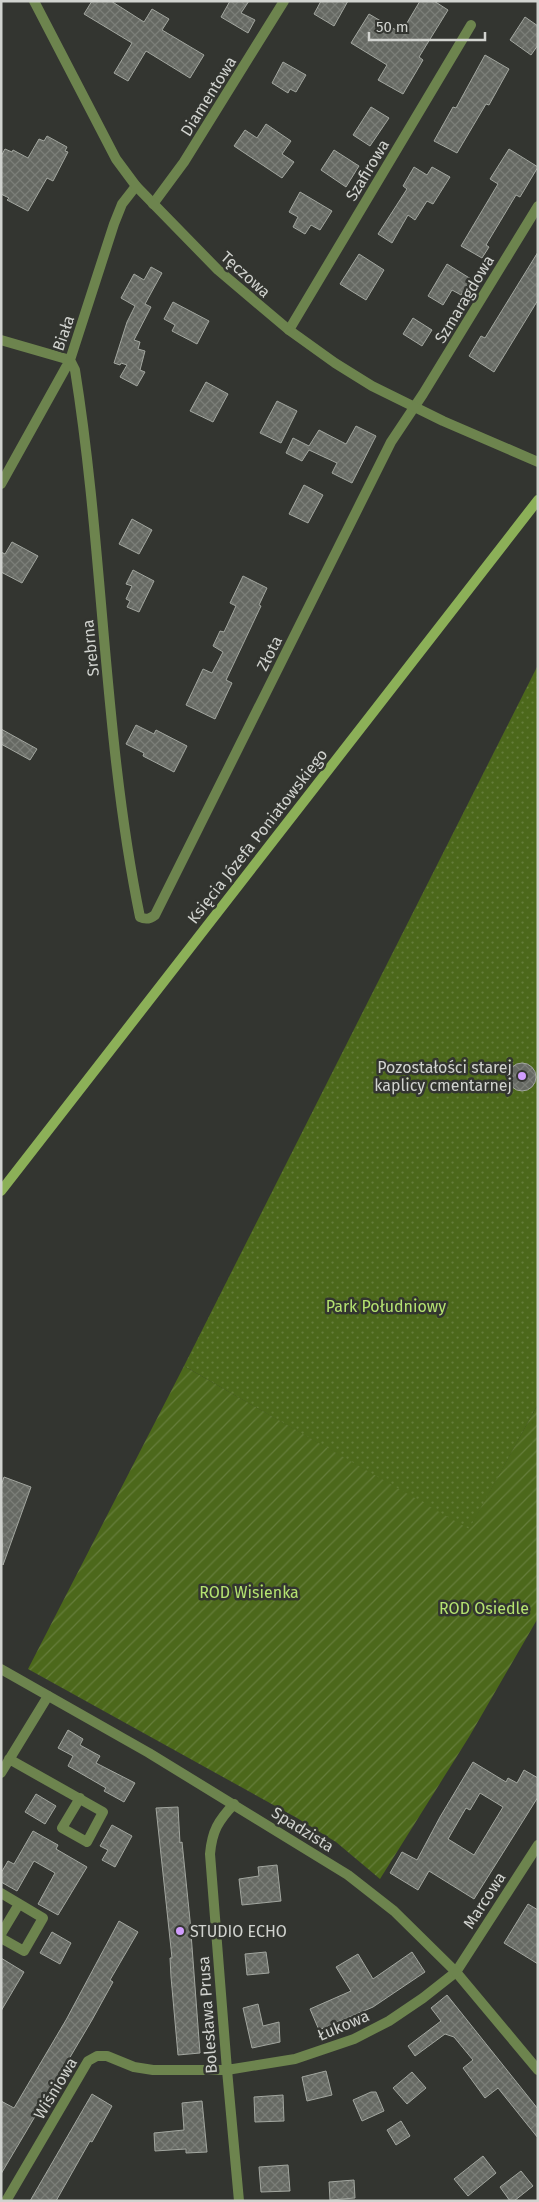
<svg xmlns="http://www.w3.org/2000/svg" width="539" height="2202" viewBox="0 0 539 2202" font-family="'Fira Sans',sans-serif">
  <defs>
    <pattern id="park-dots" width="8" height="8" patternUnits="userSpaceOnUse" patternTransform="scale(1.25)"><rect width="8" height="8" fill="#4c681b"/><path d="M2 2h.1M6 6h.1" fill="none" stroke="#657d3b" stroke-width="1.8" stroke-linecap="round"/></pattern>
    <pattern id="garden-furrows" width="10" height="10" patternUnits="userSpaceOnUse" patternTransform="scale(1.25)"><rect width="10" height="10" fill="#4c681b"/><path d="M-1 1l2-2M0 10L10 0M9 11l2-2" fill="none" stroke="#657d3b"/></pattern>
    <pattern id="building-cross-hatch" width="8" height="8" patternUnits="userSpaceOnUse" patternTransform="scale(1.25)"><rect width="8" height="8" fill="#666963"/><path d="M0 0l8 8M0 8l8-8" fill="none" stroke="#7b7e78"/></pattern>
  </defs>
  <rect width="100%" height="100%" fill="#333530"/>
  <!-- park -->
  <path fill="url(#park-dots)" d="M538,665V1404L469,1530L184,1366Z"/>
  <!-- garden -->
  <path fill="url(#garden-furrows)" d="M184,1366L469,1529L538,1404V1618L469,1737L380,1879L336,1842L297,1818L28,1669Z"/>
  <!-- building -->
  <path fill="url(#building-cross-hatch)" stroke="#a2a69f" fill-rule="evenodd" d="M92,1H111L144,22L152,9L169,19L162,30L204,55L190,78L146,51L128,81L114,73L132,43L84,14Z
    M230,1H249L241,13L255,20L248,33L221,17Z
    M321,1H348L334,26L314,14Z
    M420,1H434L448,10L419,57L423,60L403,94L378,80L387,65L351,43L369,14L401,33Z
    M525,17L538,26V45L531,55L510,40Z
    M485,55L509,69L489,105L486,104L457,153L434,141L453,107L456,108Z
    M283,62L306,75L296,92L290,89L288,93L272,83Z
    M371,107L389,118L370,146L353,135Z
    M266,124L291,141L282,154L294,162L282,178L234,146L245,130L257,138Z
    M47,136L67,147L65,151L68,152L53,181L47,178L28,211L7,200L9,198L1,194V156L5,149L12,152L13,150L28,158L39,139L44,141Z
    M509,149L538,167L520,197L516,195L486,245L489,247L482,258L461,246L498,184L490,179Z
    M334,150L359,166L346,187L321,170Z
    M414,167L427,175L432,167L450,177L433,204L427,201L415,220L408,215L392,243L378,234L407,189L403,186Z
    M300,192L332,211L320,230L311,225L305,234L293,227L298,217L289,212Z
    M538,252V300L494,372L469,356L481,336L485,338Z
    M359,254L384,270L366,300L340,284Z
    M447,264L471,279L461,295L452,290L443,305L428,296Z
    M151,267L162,273L145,304L151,307L134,340L140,342L138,349L145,351L140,370L145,372L137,386L120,377L127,365L121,363L120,365L114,363L127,322L135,306L121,298L134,274L144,280Z
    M173,302L209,321L197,344L172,331L175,325L164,319Z
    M413,318L432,330L422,346L403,334Z
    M206,382L228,394L213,422L190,411Z
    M277,401L297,411L281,443L260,433Z
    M356,426L376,436L352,483L332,473L337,463L309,450L302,461L286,453L293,438L309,446L319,430L346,444Z
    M304,485L323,495L308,523L289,514Z
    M132,519L152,530L139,554L119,544Z
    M12,542L38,556L22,583L1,572V552L5,554Z
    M133,570L154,581L139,612L127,607L130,601L126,599L132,586L126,584Z
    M243,576L267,588L259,605L261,606L226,680L232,683L215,719L186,705L203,669L212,673L223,652L213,646L220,631L224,632L236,606L230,603Z
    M136,725L154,734L156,730L187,746L174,772L143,756L144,753L126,744Z
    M1,729L37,749L30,760L1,744Z
    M508 1077a14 14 0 1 1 28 0a14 14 0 1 1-28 0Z
    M4,1477L31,1487L3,1565L1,1486Z
    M68,1730L83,1739L80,1745L100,1756L96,1763L135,1783L124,1802L104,1791L106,1788L68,1766L73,1756L58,1748Z
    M473,1762L506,1782L508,1778L517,1783L524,1770L538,1778V1797L474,1899L429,1871L418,1890L390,1873L402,1852L417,1860L440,1817ZM480,1793L503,1807L474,1855L448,1839L466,1808L470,1810Z
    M36,1794L56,1806L45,1824L25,1812Z
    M178,1807L180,1843L182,1842L190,1920L200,2053L178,2055L171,1977L170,1958H172L156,1808Z
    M112,1825L132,1836L115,1867L102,1860L108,1850L100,1846Z
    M33,1831L58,1845L56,1849L87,1867L58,1915L38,1904L55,1873L34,1861L17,1891L1,1882V1873L8,1861L14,1864Z
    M277,1865L281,1901L242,1905L239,1879L259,1876L258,1867Z
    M528,1904L538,1910V1964L504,1943Z
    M119,1921L138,1932L110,1980L113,1982L92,2020L1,2174V2101L14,2108L66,2020Z
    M52,1932L71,1943L60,1964L40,1953Z
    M266,1952L269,1973L247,1975L245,1954Z
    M412,1952L425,1972L373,2007L319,2030L310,2009L351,1991L336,1967L358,1954L373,1979Z
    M1,1958L24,1972L1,2011Z
    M447,1995L538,2109V2138L498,2088L485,2098L463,2068L473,2060L454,2037L445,2034L415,2056L408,2046L441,2021L431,2008Z
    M258,2004L263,2026L279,2022L280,2042L252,2048L243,2008Z
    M326,2071L332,2095L307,2101L302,2077Z
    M412,2072L426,2088L407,2104L393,2088Z
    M371,2092H376L384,2111L362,2121L353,2100Z
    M92,2094L112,2106L92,2142L90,2141L56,2201H30Z
    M283,2095L284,2121L255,2122L254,2097Z
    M202,2101L207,2152L186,2153V2149L155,2151L154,2133L184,2130L182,2103Z
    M401,2121L410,2136L396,2145L387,2130Z
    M483,2156L496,2173L468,2196L454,2179Z
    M288,2165L290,2191L261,2192L259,2167Z
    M521,2171L533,2186L514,2201H510L500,2187Z
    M354,2180L355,2198L330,2200L329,2182Z"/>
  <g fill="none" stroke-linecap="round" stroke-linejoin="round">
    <!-- minor -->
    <path stroke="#6d844e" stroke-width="10" d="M153,204L184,162L284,1
      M289,330L471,25
      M1,340L70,360L75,370C104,551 103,737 140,917C146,920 150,919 155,915L391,442L423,394L538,206
      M1,484L70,360L114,224L122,204L136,186
      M9,1759L103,1812L87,1842L62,1828L80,1798
      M1,1773L48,1696
      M234,1804C218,1821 212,1831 210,1854L227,2070L239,2201
      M1,1893L43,1918L24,1951L1,1938
      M1,1934L19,1904
      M6,2201L88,2061L97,2056H107L134,2067L153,2070H227L295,2059L354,2039L389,2021L423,1998L456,1972L538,1845"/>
    <!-- tertiary -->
    <path stroke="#6d844e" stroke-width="10" d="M34,1L116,159L136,186L218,270L289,330L335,363L372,386L443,421L538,462
      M1,1669L149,1753L348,1875L394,1911L456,1972L538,2070"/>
    <!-- secondary -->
    <path stroke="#8cb058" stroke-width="10" d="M1,1191L538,500"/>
  </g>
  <!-- markers -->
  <g fill="#d19dfe" stroke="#333530" stroke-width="2">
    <circle cx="522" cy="1076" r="5"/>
    <circle cx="180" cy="1931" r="5"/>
  </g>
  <g text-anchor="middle" stroke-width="5" stroke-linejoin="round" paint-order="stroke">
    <!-- street labels -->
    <g font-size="16" fill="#d1d3cf" stroke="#333530">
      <text transform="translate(208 96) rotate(-58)" y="6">Diamentowa</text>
      <text transform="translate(367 170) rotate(-59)" y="6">Szafirowa</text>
      <text transform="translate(246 274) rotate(42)" y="6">Tęczowa</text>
      <text transform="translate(464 299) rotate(-59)" y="6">Szmaragdowa</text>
      <text transform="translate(63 333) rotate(-71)" y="6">Biała</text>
      <text transform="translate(90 648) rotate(-96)" y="6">Srebrna</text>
      <text transform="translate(269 653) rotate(-63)" y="6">Złota</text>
      <text transform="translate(257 836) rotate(-52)" y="6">Księcia Józefa Poniatowskiego</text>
      <text transform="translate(303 1829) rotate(32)" y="6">Spadzista</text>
      <text transform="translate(484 1900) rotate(-57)" y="6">Marcowa</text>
      <text transform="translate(207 2015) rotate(-94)" y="6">Bolesława Prusa</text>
      <text transform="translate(343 2025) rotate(-23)" y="6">Łukowa</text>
      <text transform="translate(55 2088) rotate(-59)" y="6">Wiśniowa</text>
    </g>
    <!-- poi labels -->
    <g font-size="16" fill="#d1d3cf" stroke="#333530" text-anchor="end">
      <text x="512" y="1073">Pozostałości starej<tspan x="512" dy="18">kaplicy cmentarnej</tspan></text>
      <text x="190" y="1937" text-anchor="start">STUDIO ECHO</text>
    </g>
    <!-- park labels -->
    <g font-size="16" fill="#b5e371" stroke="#333530">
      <text x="386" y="1312">Park Południowy</text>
      <text x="249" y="1598">ROD Wisienka</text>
      <text x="484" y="1614">ROD Osiedle</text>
    </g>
  </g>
  <!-- border -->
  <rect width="539" height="2202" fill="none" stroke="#d1d3cf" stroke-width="5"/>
  <!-- scale -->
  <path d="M369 32v8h116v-8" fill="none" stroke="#d1d3cf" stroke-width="2.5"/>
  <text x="376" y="32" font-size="15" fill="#d1d3cf" stroke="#333530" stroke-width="4" paint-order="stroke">50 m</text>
</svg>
